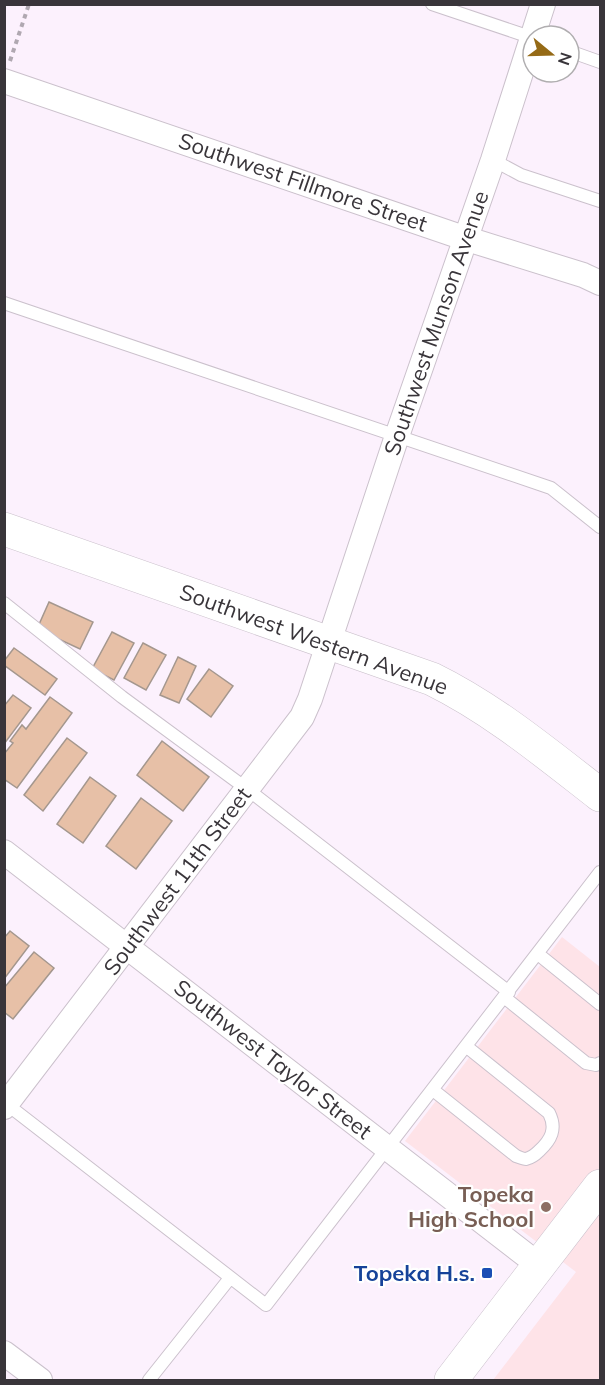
<svg xmlns="http://www.w3.org/2000/svg" width="605" height="1385" viewBox="0 0 605 1385" font-family="Mulish,sans-serif">
  <rect width="100%" height="100%" fill="#fcf1fd"/>
  <!-- education -->
  <path fill="#fee3e8" d="M562,937L600,967V1380H493L576,1272L405,1141Z"/>
  <!-- building -->
  <path fill="#e7c0a7" stroke="#a4978e" stroke-width="1.5" d="M49,602L93,622L80,649L37,629Z
    M112,632L134,643L114,680L92,669Z
    M143,643L166,655L146,690L124,678Z
    M14,648L57,679L45,695L4,665V661Z
    M178,657L196,666L179,703L160,695Z
    M209,669L233,686L211,717L187,699Z
    M13,695L31,708L4,744V706Z
    M50,697L72,713L17,788L4,779V754L13,743L10,741L22,725L26,729Z
    M67,738L87,753L43,811L24,795Z
    M162,741L209,777L183,811L137,775Z
    M90,777L116,796L83,843L57,824Z
    M141,798L172,821L136,869L106,846Z
    M10,931L29,946L4,979V938Z
    M34,952L54,968L13,1019L4,1012V988Z"/>
  <g fill="none" stroke-linecap="round" stroke-linejoin="round">
    <!-- lane casing -->
    <g stroke="#cbc1cc" stroke-width="14">
      <path id="lane" d="M432,4L533,38
        M569,51L600,62
        M493,160L521,175L600,201
        M4,303L551,488L600,527
        M4,603L122,697L247,789L509,992
        M538,954L600,1004
        M504,997L586,1063L596,1065L600,1063
        M433,1090L516,1156C519,1157 523,1159 526,1159C530,1158 536,1154 539,1151C551,1140 557,1129 549,1113L467,1047
        M4,1102L266,1305L600,872
        M149,1380L230,1278"/>
    </g>
    <!-- street casing -->
    <g stroke="#cbc1cc" stroke-width="26">
      <path id="street" d="M4,81L464,238L583,275L600,283
        M4,852L540,1266
        M4,1107L302,717L310,699L397,436L493,160L543,4
        M4,1353L40,1380"/>
    </g>
    <!-- secondary casing -->
    <g stroke="#cbc1cc" stroke-width="34">
      <path id="secondary" d="M4,529L432,679C493,709 546,753 600,795
        M451,1380L600,1186"/>
    </g>
    <!-- path -->
    <path stroke="#b0a8b1" stroke-width="4" stroke-dasharray="4.5 4.5" stroke-linecap="butt" d="M10,61L29,4"/>
    <!-- lane -->
    <use href="#lane" stroke="#fff" stroke-width="12"/>
    <!-- street -->
    <use href="#street" stroke="#fff" stroke-width="24"/>
    <!-- secondary -->
    <use href="#secondary" stroke="#fff" stroke-width="33"/>
  </g>
  <!-- markers -->
  <circle fill="#8d6e63" stroke="#fff" stroke-width="2" cx="546" cy="1207" r="6"/>
  <rect fill="#1a4fb4" stroke="#fff" stroke-width="2" x="481" y="1267" width="12" height="12" rx="3"/>
  <g text-anchor="middle" stroke-width="4.5" stroke-linejoin="round" paint-order="stroke">
    <!-- street labels -->
    <g font-size="22" fill="#39353a" stroke="#fff">
      <text transform="translate(303 182) rotate(19)" y="8">Southwest Fillmore Street</text>
      <text transform="translate(436 323) rotate(-71)" y="8">Southwest Munson Avenue</text>
      <text transform="translate(314 639) rotate(20)" y="8">Southwest Western Avenue</text>
      <text transform="translate(177 881) rotate(-53)" y="8">Southwest 11th Street</text>
      <text transform="translate(273 1059) rotate(38)" y="8">Southwest Taylor Street</text>
    </g>
    <!-- education labels -->
    <g font-size="22" font-weight="bold" fill="#785e54" stroke="#fff" text-anchor="end">
      <text x="534" y="1202">Topeka<tspan x="534" dy="25">High School</tspan></text>
    </g>
    <!-- transit labels -->
    <g font-size="22" font-weight="bold" fill="#164399" stroke="#fff" text-anchor="end">
      <text x="475" y="1281">Topeka H.s.</text>
    </g>
  </g>
  <!-- border -->
  <rect width="605" height="1385" fill="none" stroke="#39353a" stroke-width="12"/>
  <!-- north arrow -->
  <g transform="translate(551 54) rotate(109)"><circle r="28" fill="#ffffff" stroke="#b0aeb0" stroke-width="1.5"/>
  <path d="M0-4.5L10 22L0 15L-10 22Z" fill="#956a16"/>
  <text y="-9" font-size="16" font-weight="bold" text-anchor="middle" fill="#39353a">N</text>
  </g>
</svg>
